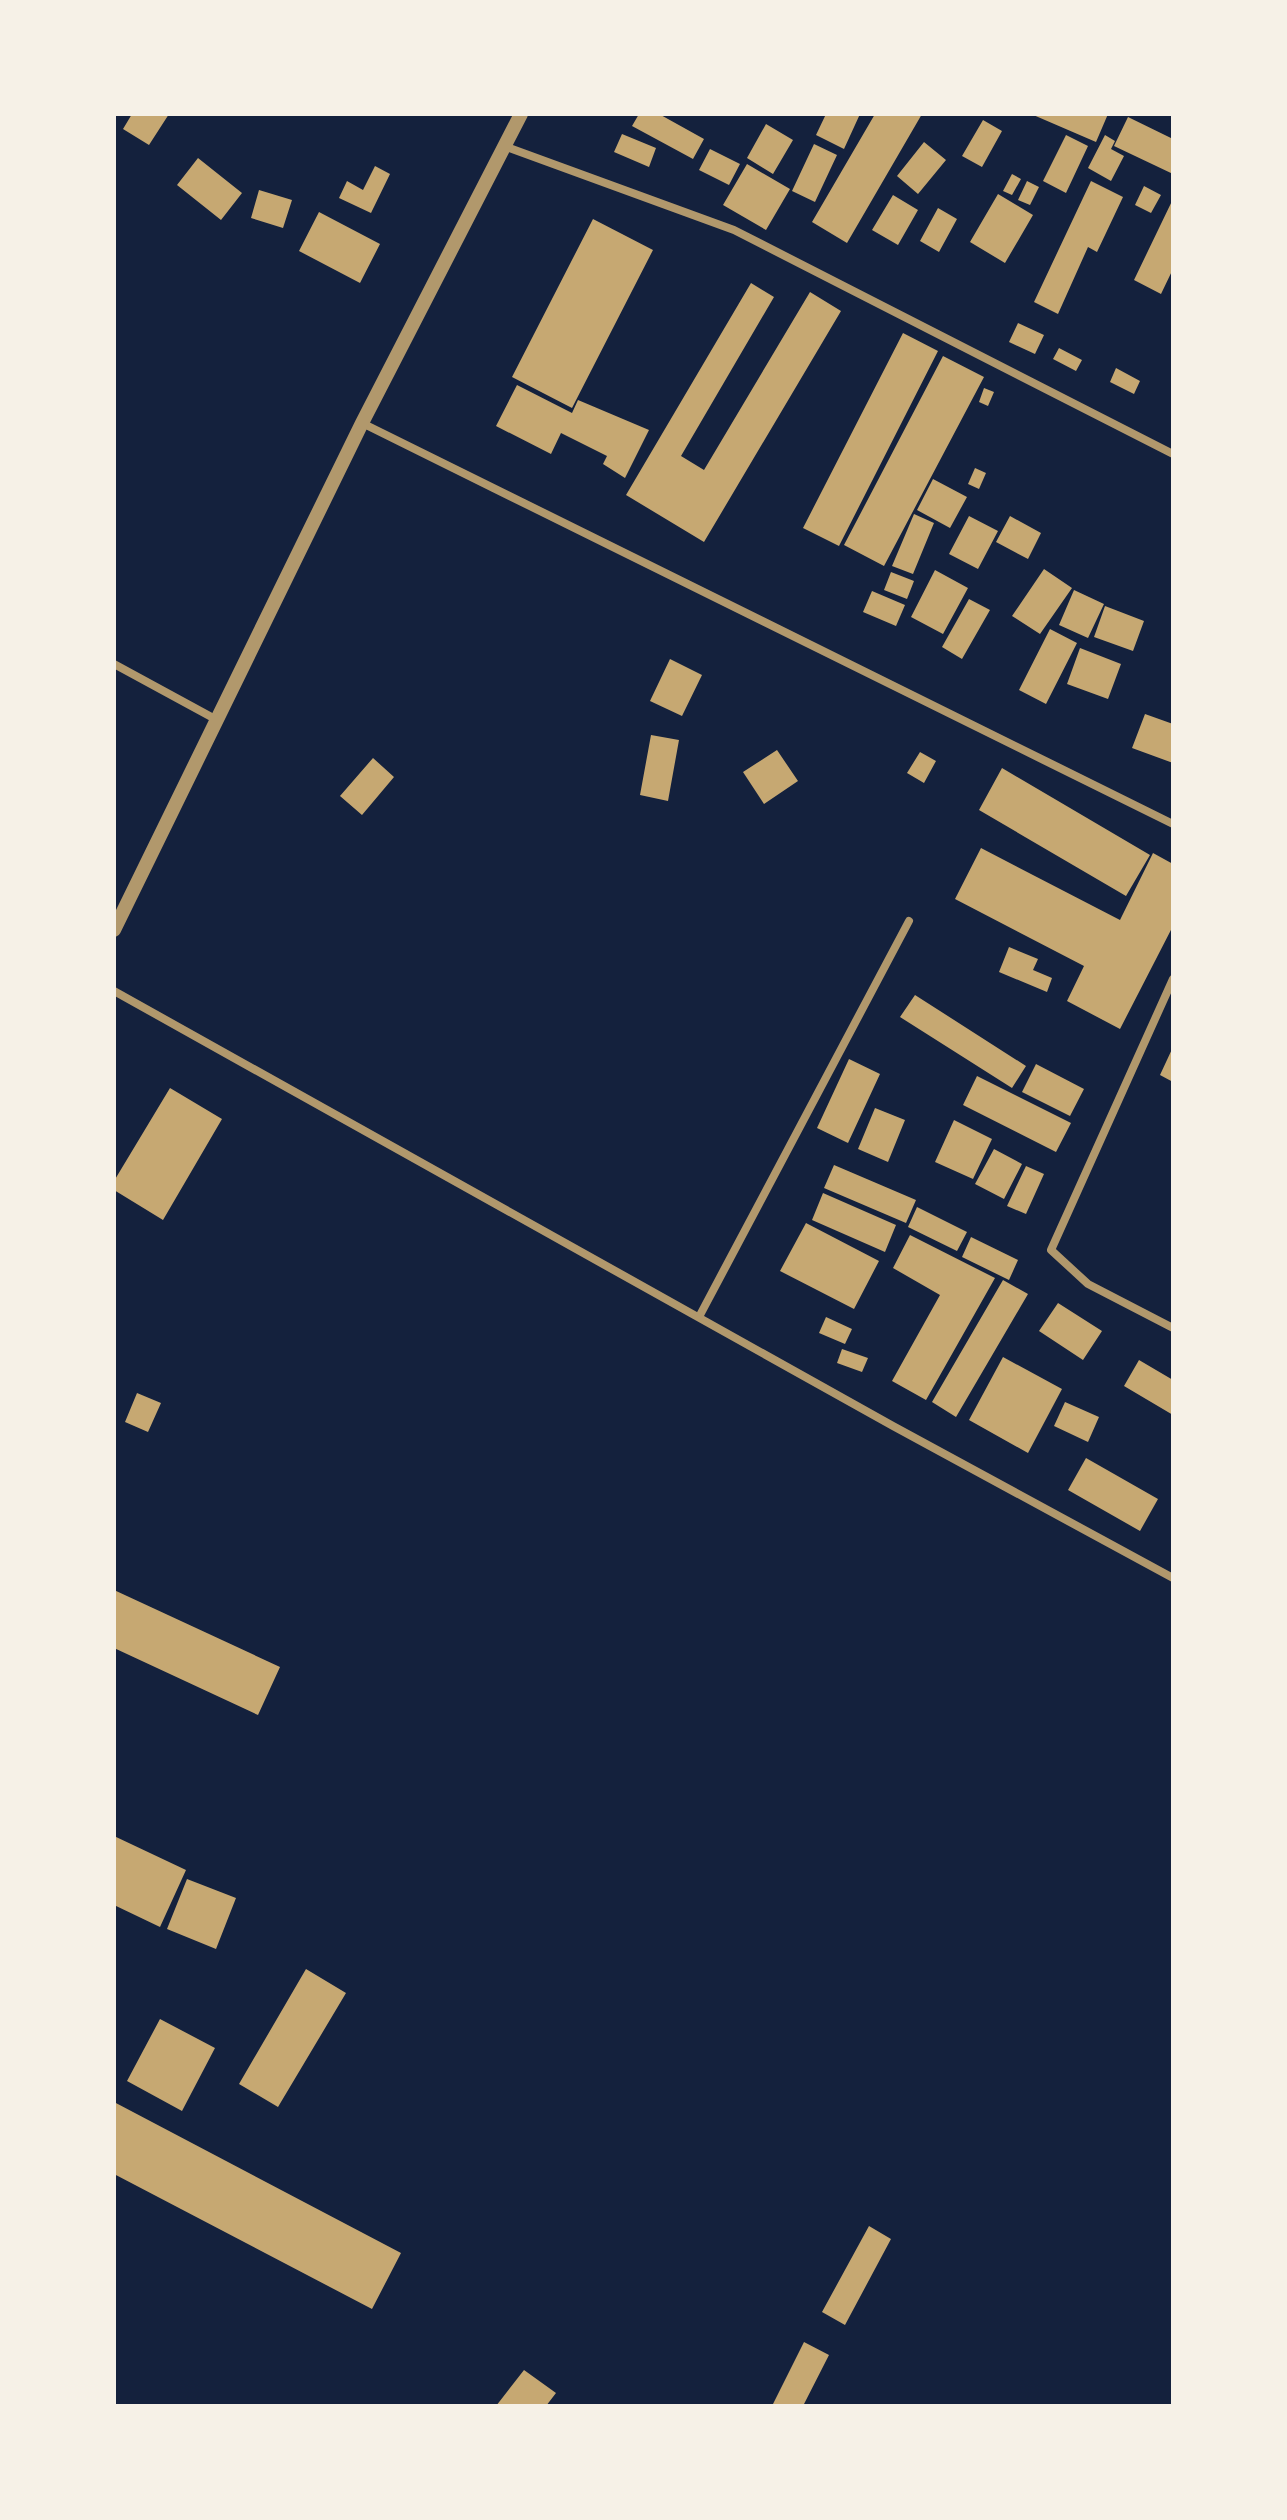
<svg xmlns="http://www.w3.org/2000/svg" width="1287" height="2520" viewBox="0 0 1287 2520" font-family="'Nunito Sans',sans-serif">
  <rect width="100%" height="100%" fill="#14213d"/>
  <!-- building -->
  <path fill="#c6a872" d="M132,114H169L149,145L123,129Z
    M639,114H659L704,139L693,159L632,126Z
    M826,114H860L844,149L816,135Z
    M875,114H922L847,243L812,222Z
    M1031,114H1108L1096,142Z
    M1128,117L1173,139V174L1114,146Z
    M983,120L1002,131L982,167L962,156Z
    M766,124L793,140L773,174L747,158Z
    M622,134L656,148L649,167L614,152Z
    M1066,135L1088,146L1066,193L1043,181Z
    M1105,135L1115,141L1111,149L1124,156L1111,181L1088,168Z
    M924,142L946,160L918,194L897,176Z
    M814,144L837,155L815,202L792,191Z
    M710,149L740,164L729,185L699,170Z
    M198,158L242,193L221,220L177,185Z
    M747,164L790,189L766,230L723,205Z
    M375,166L390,174L371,213L339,198L347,181L363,190Z
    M1012,174L1021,179L1012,195L1003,191Z
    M1027,181L1039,187L1030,205L1018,200Z
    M1091,181L1123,197L1097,252L1088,247L1058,314L1034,302Z
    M1144,186L1161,195L1151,213L1135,205Z
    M259,190L292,200L283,228L251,218Z
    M998,194L1033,215L1005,263L970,242Z
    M893,195L918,210L898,245L872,230Z
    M1173,199V269L1161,294L1134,280Z
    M938,208L957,219L939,252L920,241Z
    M319,212L380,244L360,283L299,251Z
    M593,219L653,250L572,408L512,377Z
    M751,283L774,297L681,456L704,470L810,292L841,311L704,542L626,495Z
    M1018,323L1044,335L1035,354L1009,342Z
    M903,333L938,351L839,546L803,528Z
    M1059,348L1082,360L1076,371L1053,359Z
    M943,356L984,377L884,566L844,545Z
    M1116,368L1140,381L1134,394L1110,382Z
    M517,385L572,413L578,400L649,430L625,478L603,464L607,456L561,433L551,454L496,426Z
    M984,388L994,392L988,406L979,402Z
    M975,468L986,473L979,489L968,484Z
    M933,479L967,497L950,528L917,510Z
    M914,514L934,523L913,574L892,566Z
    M969,516L998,531L978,569L949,554Z
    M1010,516L1041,533L1028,559L996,542Z
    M1044,569L1072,588L1040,634L1012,616Z
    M935,570L968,588L943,634L911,617Z
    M891,572L914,581L907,599L884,590Z
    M1074,590L1104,604L1088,638L1059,625Z
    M872,591L905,605L896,626L863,612Z
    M969,599L990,610L962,659L942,647Z
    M1105,606L1144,621L1133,651L1094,637Z
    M1050,629L1077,643L1046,704L1019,690Z
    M1080,648L1121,664L1108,699L1067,684Z
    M670,659L702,675L682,716L650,701Z
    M1145,714L1173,724V763L1132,748Z
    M651,735L679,740L668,801L640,795Z
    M777,750L798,781L764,804L743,772Z
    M920,752L936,761L924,783L907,773Z
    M373,758L394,777L362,815L340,796Z
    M1002,768L1150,855L1126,896L979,810Z
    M981,848L1120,920L1153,853L1173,864V926L1120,1029L1067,1001L1084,966L955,899Z
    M1009,947L1038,959L1033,970L1052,978L1047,992L999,972Z
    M915,995L1026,1066L1012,1088L900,1017Z
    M1173,1047V1082L1160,1075Z
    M849,1059L880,1074L848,1143L817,1128Z
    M1036,1064L1084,1089L1070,1116L1022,1092Z
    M977,1076L1071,1123L1056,1152L963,1105Z
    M170,1088L222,1119L163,1220L114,1190V1181Z
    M875,1108L905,1120L888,1162L858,1149Z
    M954,1120L992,1139L973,1179L935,1162Z
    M994,1149L1022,1164L1004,1199L975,1184Z
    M834,1165L916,1200L906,1223L824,1188Z
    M1026,1166L1044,1174L1026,1214L1007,1206Z
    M823,1193L896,1225L885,1252L812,1220Z
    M917,1207L967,1232L957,1251L908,1227Z
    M806,1223L879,1261L854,1309L780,1271Z
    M910,1235L995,1278L926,1400L892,1381L940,1295L893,1268Z
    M971,1237L1018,1260L1009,1280L962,1257Z
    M1003,1280L1028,1294L956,1417L932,1402Z
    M1058,1303L1102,1331L1083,1360L1039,1331Z
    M826,1317L852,1329L845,1344L819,1333Z
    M842,1349L868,1358L862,1372L837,1363Z
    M1003,1357L1062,1389L1028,1453L969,1420Z
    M1139,1360L1173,1380V1415L1124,1386Z
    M137,1393L161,1403L148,1432L125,1422Z
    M1065,1402L1099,1417L1088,1442L1054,1426Z
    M1086,1458L1158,1499L1140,1531L1068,1490Z
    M114,1590L280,1667L258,1715L114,1648Z
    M114,1836L186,1870L160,1927L114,1905Z
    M187,1879L236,1898L216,1949L167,1929Z
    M306,1969L346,1993L278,2107L239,2084Z
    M160,2019L215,2048L182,2111L127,2081Z
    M114,2102L401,2253L372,2309L114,2174Z
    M869,2226L891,2239L845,2325L822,2312Z
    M804,2342L829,2355L803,2406H772Z
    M524,2370L556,2393L546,2406H496Z"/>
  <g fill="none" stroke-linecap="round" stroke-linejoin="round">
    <!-- minor -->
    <path stroke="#b1986c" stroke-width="8" d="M504,146L734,230L1173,454
      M362,423L1173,824
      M114,664L217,720
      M1173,979L1051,1250L1088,1284L1173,1328
      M114,991L893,1426L1173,1578
      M699,1317L909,921"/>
    <!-- tertiary -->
    <path stroke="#b1986c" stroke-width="14" d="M114,930L362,423L521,114"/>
  </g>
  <!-- border -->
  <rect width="1287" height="2520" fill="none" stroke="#f6f1e7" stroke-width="232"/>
</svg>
